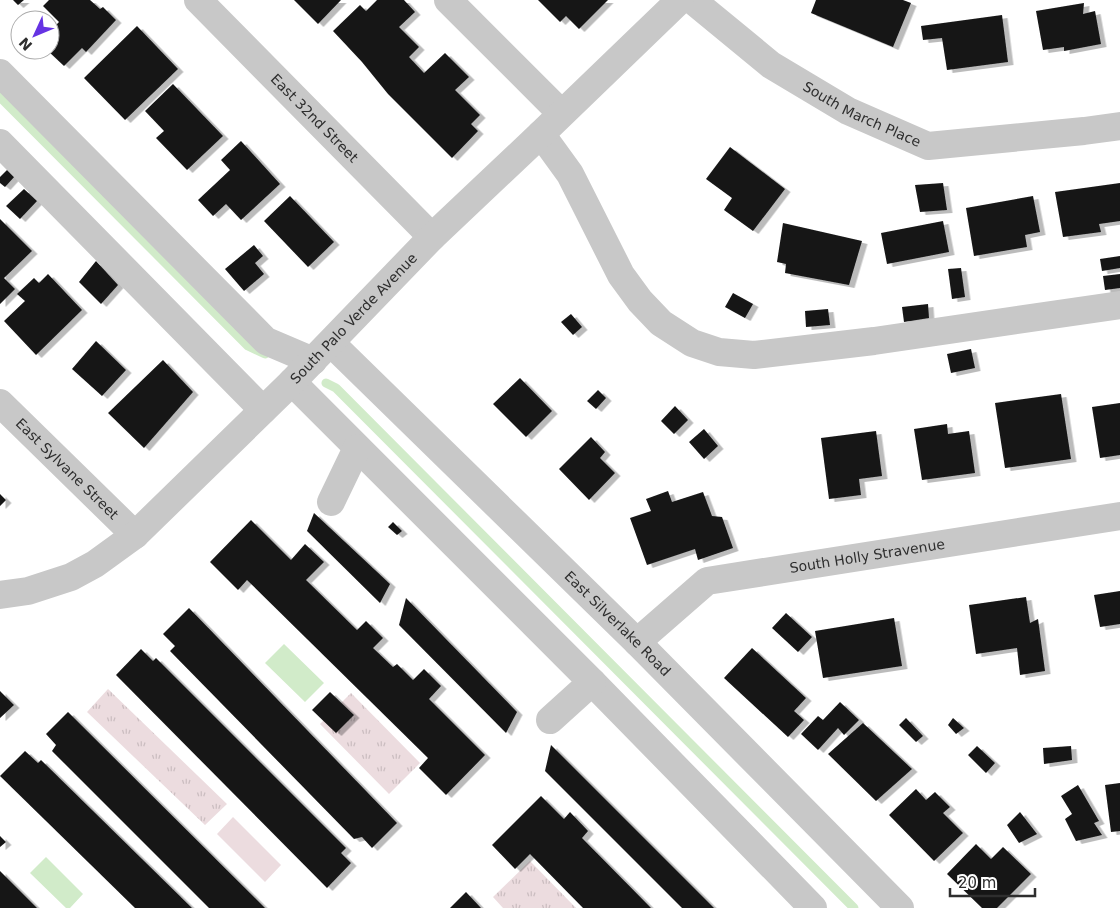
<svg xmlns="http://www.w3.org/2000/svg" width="1120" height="908" viewBox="0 0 1120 908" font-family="'DejaVu Sans',sans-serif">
  <defs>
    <pattern id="grass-tufts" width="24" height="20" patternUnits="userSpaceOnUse" patternTransform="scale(1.25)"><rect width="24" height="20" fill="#ecdcdf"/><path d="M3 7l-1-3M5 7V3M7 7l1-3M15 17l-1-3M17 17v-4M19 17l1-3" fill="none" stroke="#cbbdc0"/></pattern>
    <filter id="shadow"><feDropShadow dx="5.5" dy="3" stdDeviation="0" flood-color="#0004"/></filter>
  </defs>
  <rect width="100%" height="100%" fill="#fff"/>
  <!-- grass -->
  <path fill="url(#grass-tufts)" d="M108,689L227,804L205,825L87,712Z
    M351,693L420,763L389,794L320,724Z
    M530,861L576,908H503L493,897Z"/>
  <!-- pitch -->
  <path fill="#ecdcdf" d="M233,817L281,865L265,882L217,834Z"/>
  <!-- water -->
  <path fill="#d1ebc9" d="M284,644L324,683L305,702L265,663Z
    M46,857L83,894L70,908H66L30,873Z"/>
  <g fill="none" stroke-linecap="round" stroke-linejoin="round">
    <!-- stream -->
    <path stroke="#d1ebc9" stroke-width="9" d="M0,97L248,346L265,354
      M326,383L336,388L854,908"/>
  </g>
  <!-- building -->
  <path fill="#151515" filter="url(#shadow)" d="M13,0H24L18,5Z
    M49,0H90L100,9L103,7L116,20L86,52L82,48L64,66L47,50H50V31L59,22L43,6Z
    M294,0H341L318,24Z
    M377,0H404L415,12L399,27L419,47L409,57L424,73L445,53L469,77L455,90L480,115L471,124L478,131L452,158L388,94L362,62L333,31L360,5L366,11Z
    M538,0H608L579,29L566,16L560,22Z
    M816,0H903L911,3L893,47L811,13Z
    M1084,3L1083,14L1095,11L1101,44L1064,51V47L1043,50L1036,11Z
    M1002,15L1008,62L947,70L942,38L923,40L921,26Z
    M137,26L178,69L125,120L84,78Z
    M173,84L223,136L187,170L156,138L164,131L145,111Z
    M241,141L280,184L241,220L226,204L213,216L198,200L230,170L221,160Z
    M730,147L785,189L753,231L724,210L732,198L706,179Z
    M8,169L15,176L5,187L0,183V177Z
    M943,183L947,210L920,212L915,185Z
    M1120,183V221L1099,224L1101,232L1063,237L1055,192Z
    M24,189L37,201L20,219L6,206Z
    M290,196L334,242L308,267L264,221Z
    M1033,196L1040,232L1025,235L1027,247L974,256L966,208Z
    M0,219L32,251L4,278L15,289L0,304Z
    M943,221L949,252L887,264L881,233Z
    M783,223L862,241L849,285L785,273L786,264L777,262Z
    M254,245L263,256L255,263L264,274L244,291L225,269Z
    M1120,256V268L1102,271L1100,259Z
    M96,261L118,285L101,304L79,282Z
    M961,268L965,297L952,299L948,269Z
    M48,274L82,310L36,355L4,321L25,301L17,294L34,278L39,283Z
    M1120,274V288L1105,290L1103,276Z
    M733,293L753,304L745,318L725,307Z
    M928,304L929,318L904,322L902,307Z
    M828,309L830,325L806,327L805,311Z
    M571,314L582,327L573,335L561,322Z
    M96,341L126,370L102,396L72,369Z
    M971,349L975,368L951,373L947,354Z
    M163,360L193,392L144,448L108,413Z
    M520,378L552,411L526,437L493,404Z
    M598,390L606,398L596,409L587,401Z
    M1061,394L1071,459L1005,468L995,403Z
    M1120,403V455L1100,458L1092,407Z
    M675,406L688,420L674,434L661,421Z
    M947,424L948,434L969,431L975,473L922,480L914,429Z
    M704,429L718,446L704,459L689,442Z
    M876,431L882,476L859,479L861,495L829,499L821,438Z
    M591,437L605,452L600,458L615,473L589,500L559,469Z
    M668,491L672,502L703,492L712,516L722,517L733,548L698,560L695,549L647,565L630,518L651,511L646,499Z
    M0,494L6,500L0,506Z
    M314,513L390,584L380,603L307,531Z
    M251,520L291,560L305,544L324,562L306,580L357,630L366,621L383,638L373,648L393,667L397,664L413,680L424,669L441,686L429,699L485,755L446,795L419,768L428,758L247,580L238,590L210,562Z
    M393,522L402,531L397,535L388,527Z
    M1120,591V624L1100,627L1094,595Z
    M1026,597L1030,623L1038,619L1045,671L1020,675L1017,648L976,654L969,605Z
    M406,598L517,712L506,733L399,625Z
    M189,608L397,823L372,848L362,837L354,839L170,651L175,646L163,634Z
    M786,613L812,637L798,652L772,628Z
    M894,618L902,666L823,678L815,631Z
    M752,648L806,698L794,711L804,720L788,737L724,678Z
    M141,649L153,661L156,658L346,848L341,853L351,863L327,888L116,675Z
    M0,691L14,705L0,718Z
    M330,692L354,715L336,733L312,710Z
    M840,702L859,720L844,735L838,728L818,750L801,734L818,716L823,720Z
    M68,712L265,908H209L52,751L56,745L46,734Z
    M906,718L923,736L916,742L899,725Z
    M953,718L964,728L956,734L948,725Z
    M863,723L912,769L876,801L828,754Z
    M551,745L714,908H682L545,771Z
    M977,746L995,763L986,773L968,755Z
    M1071,746L1072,760L1044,764L1043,748Z
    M25,751L38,763L41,760L192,908H135L0,776Z
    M1120,783V831L1111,832L1105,785Z
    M1078,785L1099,821L1094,823L1102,835L1076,841L1065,819L1072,814L1061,796Z
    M916,789L926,800L935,792L950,807L943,813L963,833L934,861L889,815Z
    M541,796L564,819L570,812L588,831L582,838L651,908H583L530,854L515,869L492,845Z
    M1020,812L1037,834L1019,843L1007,825Z
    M0,836L6,842L0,847Z
    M976,844L991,859L1003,847L1031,874L997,908H982L947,874Z
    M0,871L37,908H0Z
    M466,892L481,908H450Z"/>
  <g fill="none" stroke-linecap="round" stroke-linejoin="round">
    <!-- minor -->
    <g stroke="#c8c8c8" stroke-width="28">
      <path id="s1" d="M198,0L432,237"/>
      <path d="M448,0L561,113"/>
      <path id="s2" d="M692,0L771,65L848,111L928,146L1084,131L1120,126"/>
      <path d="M0,73L266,341L313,361"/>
      <path d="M541,134L570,174L621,275L640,301L661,323L692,343L719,352L754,355L874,341L1120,305"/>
      <path d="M0,143L263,410"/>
      <path id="s3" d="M331,343L637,642L900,908"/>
      <path d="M292,382L592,682L813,908"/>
      <path id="s4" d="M0,403L135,535"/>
      <path d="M331,502L357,448"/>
      <path id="s5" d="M0,595L28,591L71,577L95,564L135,535L292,382L432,237L541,134L680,0"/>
      <path id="s6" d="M637,642L707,581L1120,516"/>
      <path d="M550,720L592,682"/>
    </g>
  </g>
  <g text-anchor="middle" stroke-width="5" stroke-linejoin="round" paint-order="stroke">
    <!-- street labels -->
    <g font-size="14" fill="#2e2e2e" stroke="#fff">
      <text dy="5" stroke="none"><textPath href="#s2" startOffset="206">South March Place</textPath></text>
      <text dy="5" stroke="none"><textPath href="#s1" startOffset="166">East 32nd Street</textPath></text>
      <text dy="5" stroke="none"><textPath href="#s5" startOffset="458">South Palo Verde Avenue</textPath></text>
      <text dy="5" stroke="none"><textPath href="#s4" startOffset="94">East Sylvane Street</textPath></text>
      <text dy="5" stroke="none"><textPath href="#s6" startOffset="255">South Holly Stravenue</textPath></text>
      <text dy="5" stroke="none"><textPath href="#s3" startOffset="401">East Silverlake Road</textPath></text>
    </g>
  </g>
  <!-- north arrow -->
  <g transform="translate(35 35) rotate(226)"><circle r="24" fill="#ffffff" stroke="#ababab"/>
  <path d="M0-4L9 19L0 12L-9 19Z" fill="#6633e3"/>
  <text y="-8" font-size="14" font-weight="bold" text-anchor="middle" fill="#2e2e2e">N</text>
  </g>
  <!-- scale -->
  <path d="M950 888v8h85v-8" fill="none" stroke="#2e2e2e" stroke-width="2.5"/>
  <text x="958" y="888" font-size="15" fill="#2e2e2e" stroke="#ffffff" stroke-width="4" paint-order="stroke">20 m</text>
</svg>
